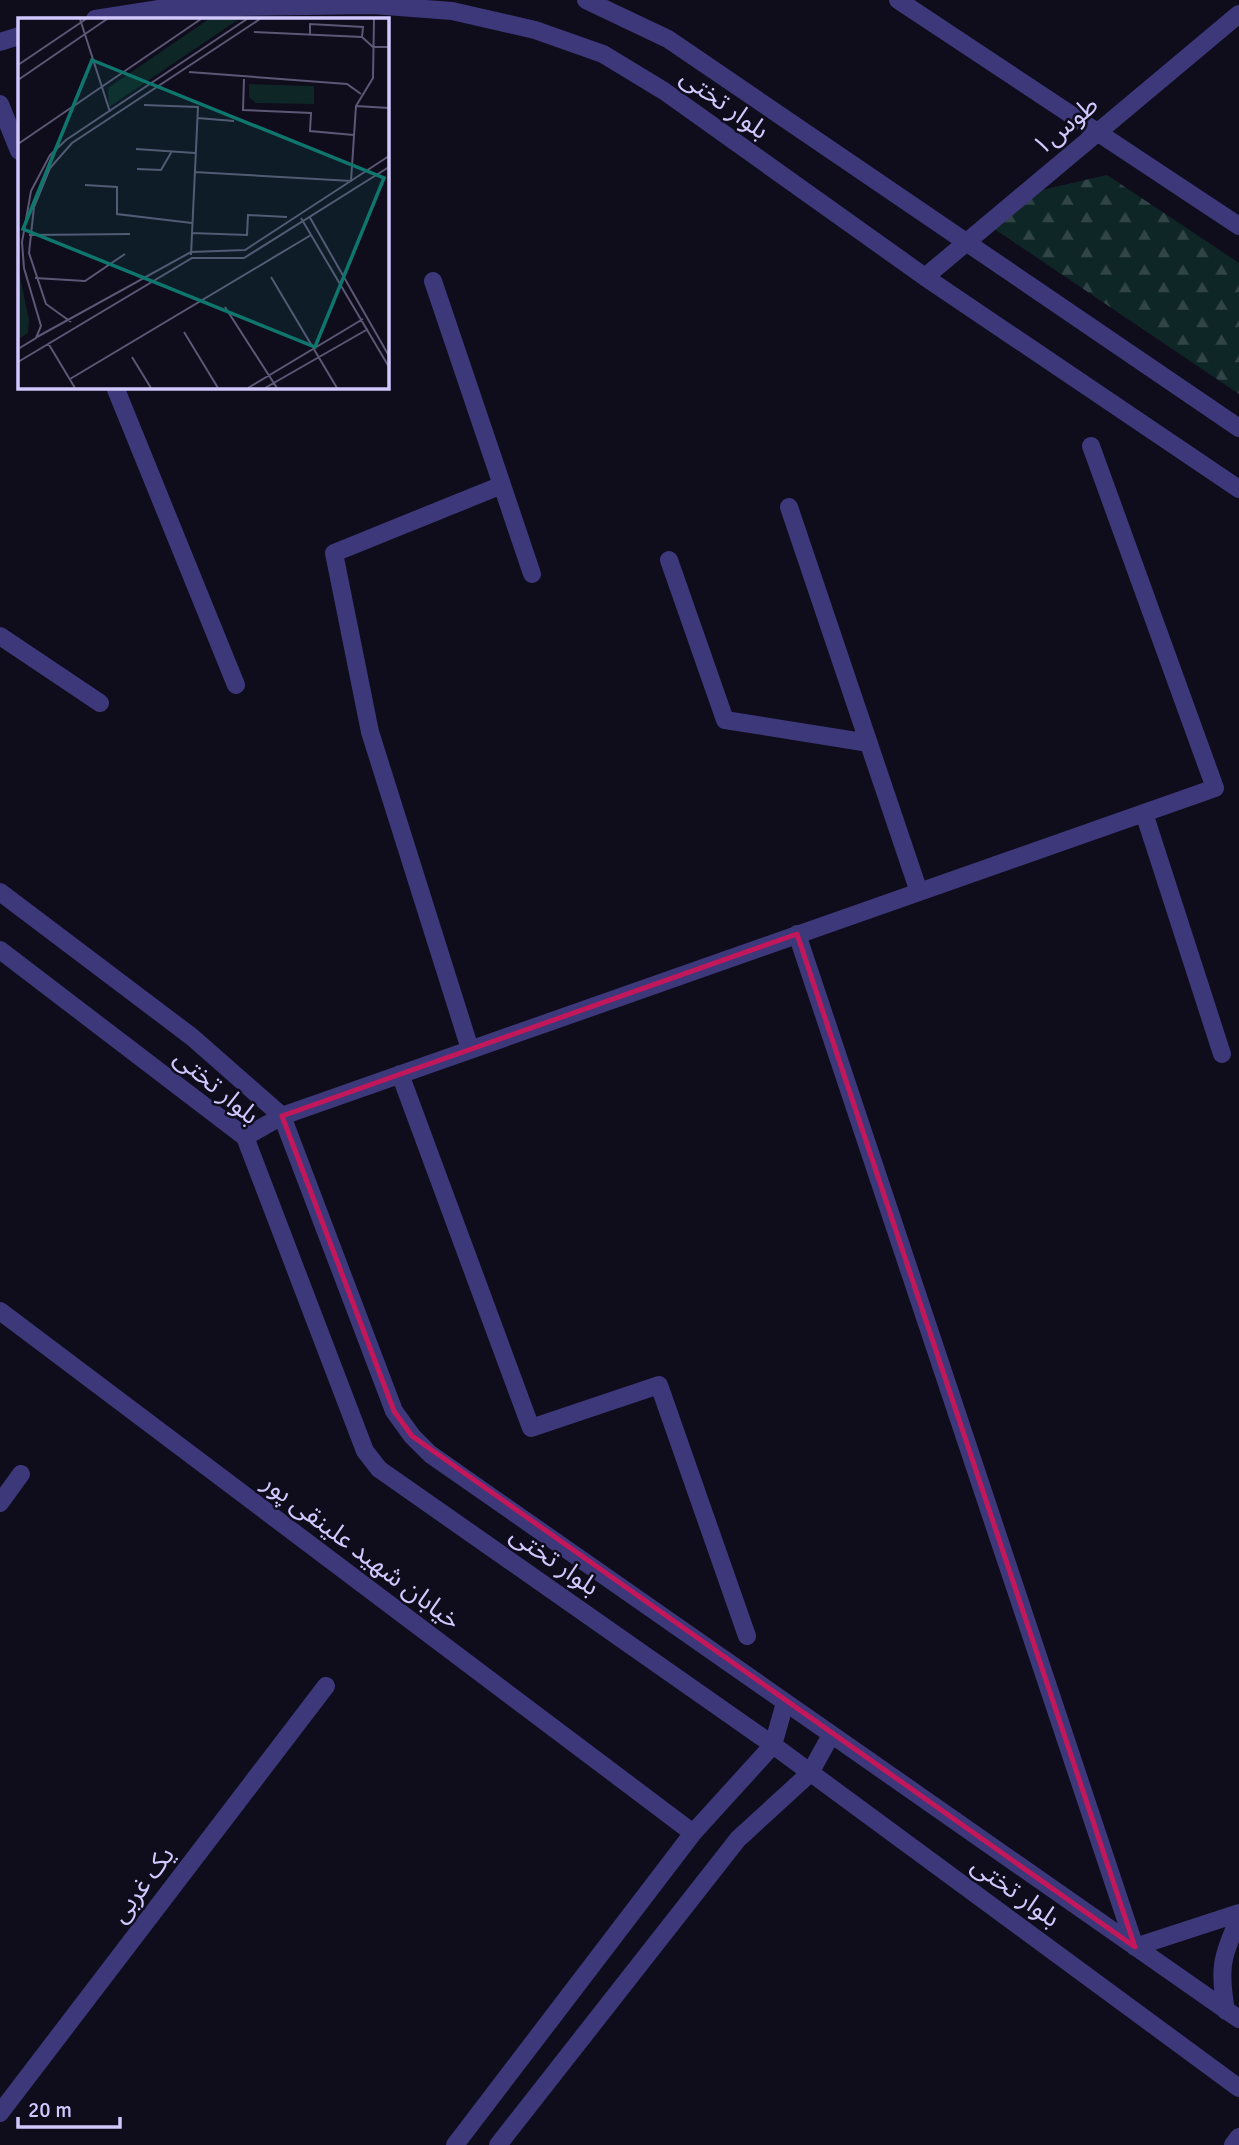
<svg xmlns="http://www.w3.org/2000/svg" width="1239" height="2145" viewBox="0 0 1239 2145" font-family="Signika,'Noto Sans Arabic',sans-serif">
  <defs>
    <pattern id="forest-firs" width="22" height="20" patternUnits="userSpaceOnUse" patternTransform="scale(1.75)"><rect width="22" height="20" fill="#0f2626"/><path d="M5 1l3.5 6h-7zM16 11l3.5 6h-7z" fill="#314447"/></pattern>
  </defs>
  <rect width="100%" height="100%" fill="#0f0c1c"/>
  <!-- forest -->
  <path fill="url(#forest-firs)" d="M1107,175L1239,263V394L990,226L1033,192Z"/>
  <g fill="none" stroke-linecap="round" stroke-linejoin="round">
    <!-- minor -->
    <path stroke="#3d387a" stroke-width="18" d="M586,0L668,39L1239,428
      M898,0L1239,226
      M95,19L165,8L373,5L452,11L535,30L603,54L664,91L925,277L1239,489
      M0,42L19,36
      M0,104L19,151
      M925,277L1239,14
      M433,281L502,485L334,553L370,732L470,1049
      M115,387L236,685
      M502,485L532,574
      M789,507L919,892
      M669,560L725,720L869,743
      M0,636L100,703
      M1144,813L1222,1054
      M0,892L192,1037L282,1116L394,1411L412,1436L430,1454L1239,2019
      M797,934L1135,1947L1239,1913
      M0,950L245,1137L365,1451L379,1469L773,1745L1239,2088
      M400,1074L531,1428L659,1385L747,1636
      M245,1137L282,1116L1215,788L1091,446
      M0,1311L693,1833
      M0,1503L21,1474
      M1226,2011C1219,1970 1221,1957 1239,1919
      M0,2113L326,1686
      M455,2145L693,1833L773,1745L785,1703
      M498,2145L738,1839L810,1773L831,1735
      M1233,2145L1239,2137"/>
  </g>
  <!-- marked area -->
  <path fill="none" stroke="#c2185b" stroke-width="5" stroke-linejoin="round" d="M797,934L1135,1947L412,1436L394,1411L282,1116Z"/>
  <g text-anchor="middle" stroke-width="5" stroke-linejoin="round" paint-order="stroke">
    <!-- street labels -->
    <g font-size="26" fill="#d1c8fe" stroke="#0f0c1c">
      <text transform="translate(725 103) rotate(36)" y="9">بلوار تختی</text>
      <text transform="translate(1065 125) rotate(-40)" y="9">طوس۱</text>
      <text transform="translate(217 1086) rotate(40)" y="9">بلوار تختی</text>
      <text transform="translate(362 1551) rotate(37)" y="9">خیابان شهید علینقی پور</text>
      <text transform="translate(555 1560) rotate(35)" y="9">بلوار تختی</text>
      <text transform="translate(142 1884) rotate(-53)" y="9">یک غربی</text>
      <text transform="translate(1016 1891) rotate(36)" y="9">بلوار تختی</text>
    </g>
  </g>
  <!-- overview -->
  <g transform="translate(18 18)">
    <rect width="371" height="371" fill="#0f0c1c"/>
    <path d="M191,1H221L91,89L90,70Z" fill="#0f2626"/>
    <path d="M231,66L296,68V86L238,85L231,79ZM0,249L11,302L10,315L0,321Z" fill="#0f2626"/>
    <path fill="none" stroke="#5d5776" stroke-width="2" d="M62,1L92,94M236,14L344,19L355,29H371M292,16V6L345,9L344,19M0,47L68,1M171,54L329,66L343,76M226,61L225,92L293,95L292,113L336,117M0,62L89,1M126,87L180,89L173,237M338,88L371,90M179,100L216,103M0,126L183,1M118,131L177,135M119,151L143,152L154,133M176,154L333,163L338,88L355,60L356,1M67,167L99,169V196L174,205M291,198L371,338M283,200L371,349M174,215L229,217L230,197L269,199M11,217L112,216M253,259L319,370M17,260L67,263L107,236M207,289L259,370M53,304L28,286L11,235L16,189L32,150L54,125L242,1M166,314L200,370M19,319L173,234L227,232L371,138M30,325L57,370M0,331L18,320L23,308L6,250L4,224L13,173L32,137L48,122L229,1M114,339L133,370M0,344L174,240H226L371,149M52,361L293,217M230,370L345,301M247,370L350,311"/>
    <path fill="#0f766e" fill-opacity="0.15" stroke="#0f766e" stroke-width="3.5" d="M74,42L366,160L297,329L5,211Z"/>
    <rect width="371" height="371" fill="none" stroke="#d1c8fe" stroke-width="3.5"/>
  </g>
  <!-- scale -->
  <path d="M18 2117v10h102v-10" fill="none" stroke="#d1c8fe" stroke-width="3.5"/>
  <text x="28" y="2117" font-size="21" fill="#d1c8fe" stroke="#0f0c1c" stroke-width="5" paint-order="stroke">20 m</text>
</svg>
